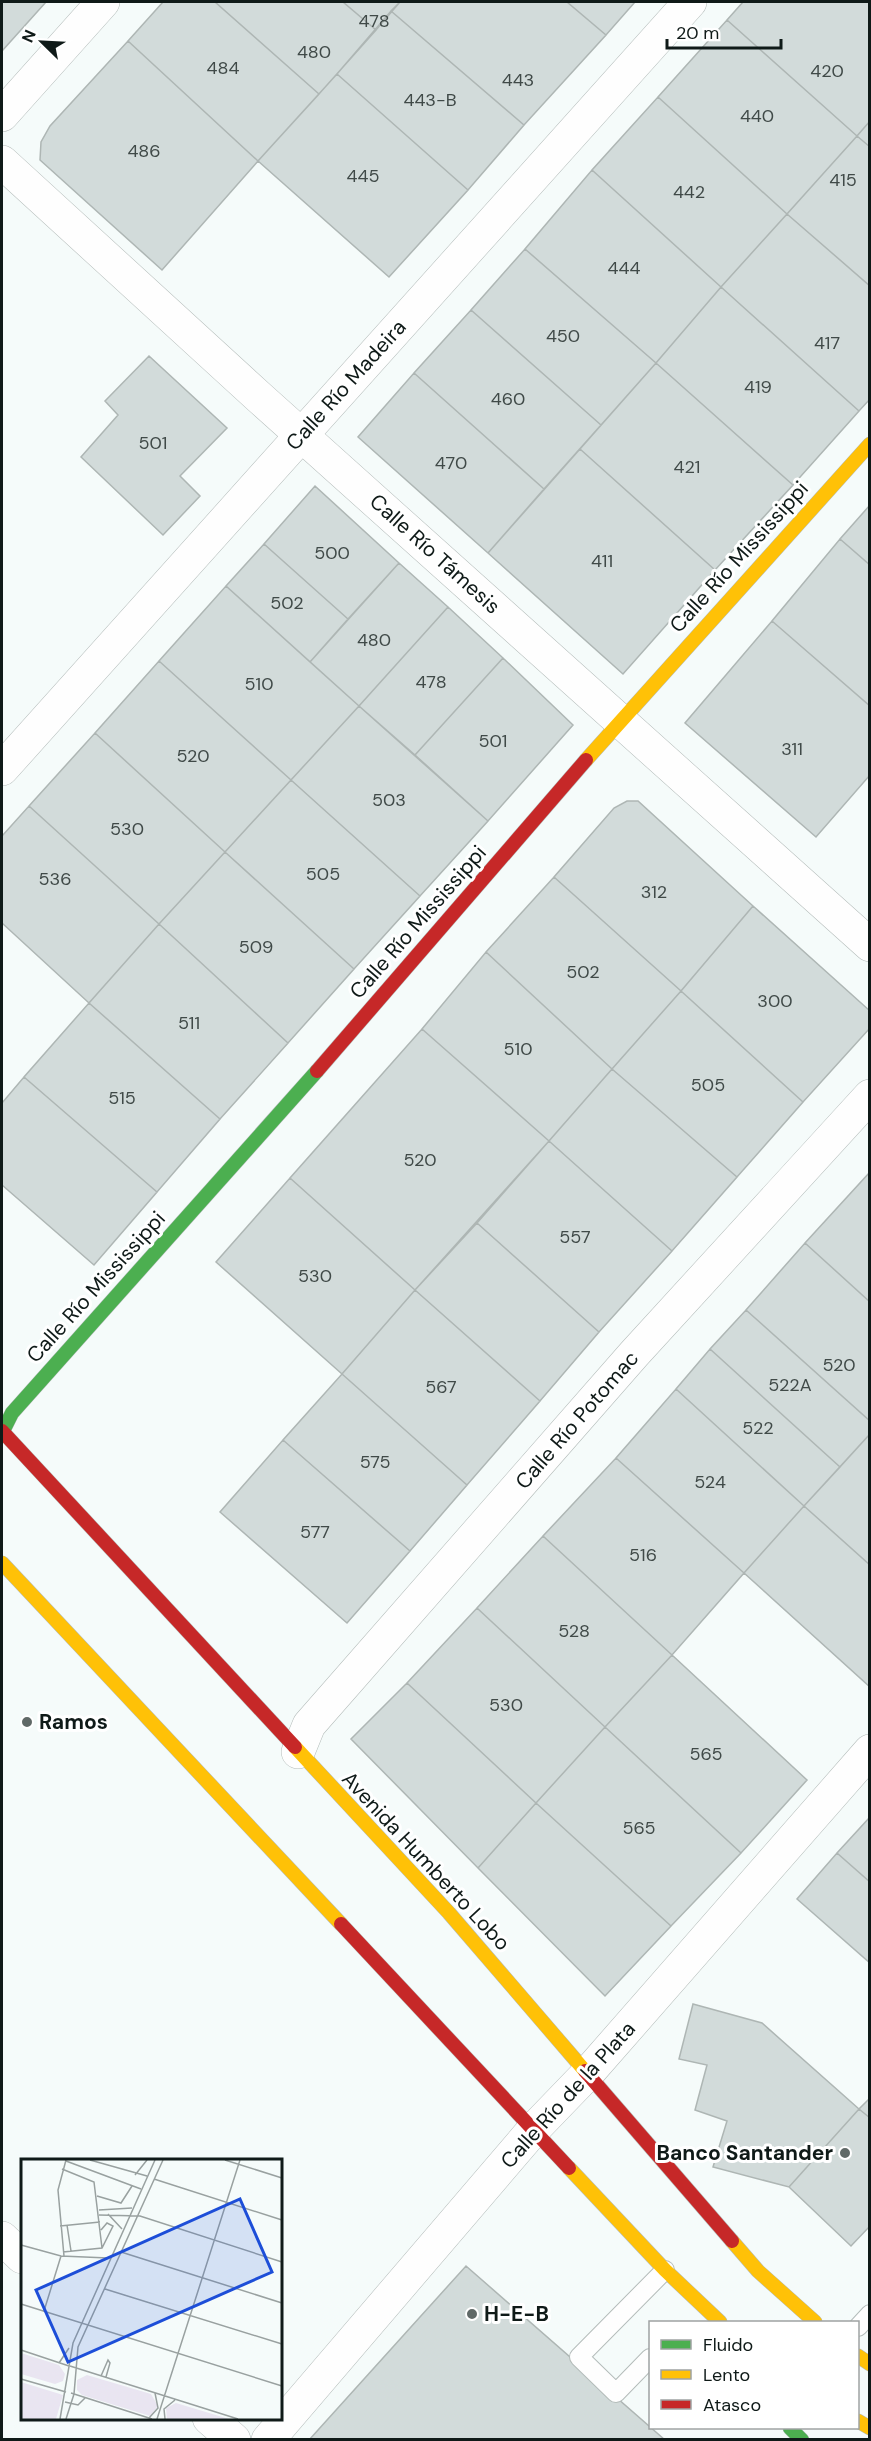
<svg xmlns="http://www.w3.org/2000/svg" width="871" height="2441" viewBox="0 0 871 2441" font-family="'DM Sans',sans-serif">
  <rect width="100%" height="100%" fill="#f5fbfa"/>
  <!-- building -->
  <path fill="#d2dbda" stroke="#aeb6b4" stroke-width="1.5" d="M2,2H46L2,51Z
    M163,2H215L319,94L258,161L128,41Z
    M215,2H343L376,30L319,94Z
    M343,2H400L376,30Z
    M400,2H567L606,35L524,125L391,11Z
    M567,2H635L606,35Z
    M743,2H870V121L857,136L727,20Z
    M391,11L524,125L468,190L337,74Z
    M727,20L857,136L787,214L658,97Z
    M128,41L258,161L162,270L40,160L41,142L50,126Z
    M337,74L468,190L389,277L258,161Z
    M658,97L787,214L721,287L592,170Z
    M870,121V147L857,136Z
    M857,136L870,147V286L787,214Z
    M592,170L721,287L656,363L525,249Z
    M787,214L870,286V399L859,411L721,287Z
    M525,249L656,363L601,425L471,310Z
    M721,287L859,411L793,485L656,363Z
    M471,310L601,425L544,489L414,373Z
    M149,356L227,428L180,476L200,496L163,535L81,457L118,415L105,401Z
    M656,363L793,485L715,570L580,449Z
    M414,373L544,489L488,553L358,437Z
    M580,449L715,570L623,674L488,553Z
    M315,486L399,563L348,619L264,544Z
    M870,505V565L840,539Z
    M840,539L870,565V706L772,621Z
    M264,544L348,619L310,662L226,586Z
    M399,563L448,607L359,706L310,662Z
    M226,586L359,706L291,780L159,661Z
    M448,607L503,658L415,755L359,706Z
    M772,621L870,706V775L816,837L685,723Z
    M503,658L573,725L488,821L415,755Z
    M159,661L291,780L225,852L95,733Z
    M359,706L488,821L420,896L291,780Z
    M95,733L225,852L159,924L29,806Z
    M291,780L420,896L354,969L225,852Z
    M627,801H638L753,906L681,991L554,877L614,808Z
    M29,806L159,924L89,1003L2,923V836Z
    M225,852L354,969L288,1043L159,924Z
    M554,877L681,991L612,1069L486,952Z
    M753,906L870,1011V1028L803,1102L681,991Z
    M159,924L288,1043L220,1119L89,1003Z
    M486,952L612,1069L549,1141L422,1029Z
    M681,991L803,1102L737,1177L612,1069Z
    M89,1003L220,1119L157,1192L24,1077Z
    M422,1029L549,1141L415,1290L290,1178Z
    M612,1069L737,1177L672,1251L549,1141Z
    M24,1077L157,1192L94,1265L2,1185V1103Z
    M549,1141L672,1251L599,1332L477,1223Z
    M870,1172V1302L805,1243Z
    M290,1178L415,1290L342,1374L216,1262Z
    M477,1223L599,1332L540,1401L415,1290Z
    M805,1243L870,1302V1421L746,1310Z
    M415,1290L540,1401L467,1485L342,1374Z
    M746,1310L870,1421V1434L840,1467L710,1349Z
    M710,1349L840,1467L804,1506L676,1389Z
    M342,1374L467,1485L410,1551L283,1440Z
    M676,1389L804,1506L744,1573L616,1458Z
    M870,1434V1565L804,1506Z
    M283,1440L410,1551L347,1623L220,1512Z
    M616,1458L744,1573L672,1655L543,1536Z
    M804,1506L870,1565V1687L744,1573Z
    M543,1536L672,1655L605,1727L477,1608Z
    M477,1608L605,1727L536,1803L407,1683Z
    M672,1655L807,1780L741,1853L605,1727Z
    M407,1683L536,1803L478,1868L351,1739Z
    M605,1727L741,1853L671,1926L536,1803Z
    M536,1803L671,1926L605,1996L478,1868Z
    M870,1817V1882L837,1853Z
    M837,1853L870,1882V1963L797,1899Z
    M693,2004L762,2023L859,2109L789,2187L713,2167L727,2121L695,2110L707,2065L679,2059Z
    M870,2098V2118L859,2109Z
    M859,2109L870,2118V2226L851,2246L789,2187Z
    M466,2266L665,2440H309Z"/>
  <g fill="none" stroke-linecap="round" stroke-linejoin="round">
    <!-- lane casing -->
    <g stroke="#b4bcba" stroke-width="20">
      <path id="lane" d="M858,2327L870,2314
        M650,2358L616,2393L579,2357L665,2270"/>
    </g>
    <!-- street casing -->
    <g stroke="#b4bcba" stroke-width="34">
      <path id="street" d="M2,115L103,2
        M2,162L260,398L870,945
        M2,769L690,2
        M298,1752L309,1725L634,1354L870,1096
        M2,2238L22,2257
        M209,2418L234,2440
        M268,2440L534,2129L588,2073L870,1751"/>
    </g>
    <!-- fast casing -->
    <g stroke="#b4bcba" stroke-width="15">
      <path id="fast" d="M2,1433L12,1413L317,1071
        M790,2428L802,2440"/>
    </g>
    <!-- slow casing -->
    <g stroke="#b4bcba" stroke-width="15">
      <path id="slow" d="M586,760L870,444
        M2,1563L341,1924
        M295,1747L449,1913L585,2071
        M569,2168L665,2270L720,2322
        M732,2241L758,2271L815,2322
        M858,2356L870,2364
        M858,2421L870,2428"/>
    </g>
    <!-- jam casing -->
    <g stroke="#b4bcba" stroke-width="15">
      <path id="jam" d="M317,1071L586,760
        M2,1431L295,1747
        M341,1924L569,2168
        M585,2071L732,2241"/>
    </g>
    <!-- lane -->
    <use href="#lane" stroke="#fefefe" stroke-width="18"/>
    <!-- street -->
    <use href="#street" stroke="#fefefe" stroke-width="33"/>
    <!-- fast -->
    <use href="#fast" stroke="#4caf50" stroke-width="14"/>
    <!-- slow -->
    <use href="#slow" stroke="#ffc107" stroke-width="14"/>
    <!-- jam -->
    <use href="#jam" stroke="#c62828" stroke-width="14"/>
  </g>
  <!-- markers -->
  <g fill="#606967" stroke="#fff" stroke-width="2">
    <circle cx="27" cy="1722" r="6"/>
    <circle cx="845" cy="2153" r="6"/>
    <circle cx="472" cy="2314" r="6"/>
  </g>
  <g text-anchor="middle" stroke-width="6" stroke-linejoin="round" paint-order="stroke">
    <!-- number labels -->
    <g font-size="18" fill="#404a48">
      <text x="374" y="27">478</text>
      <text x="314" y="58">480</text>
      <text x="223" y="74">484</text>
      <text x="827" y="77">420</text>
      <text x="518" y="86">443</text>
      <text x="430" y="106">443-B</text>
      <text x="757" y="122">440</text>
      <text x="144" y="157">486</text>
      <text x="363" y="182">445</text>
      <text x="843" y="186">415</text>
      <text x="689" y="198">442</text>
      <text x="624" y="274">444</text>
      <text x="563" y="342">450</text>
      <text x="827" y="349">417</text>
      <text x="758" y="393">419</text>
      <text x="508" y="405">460</text>
      <text x="153" y="449">501</text>
      <text x="451" y="469">470</text>
      <text x="687" y="473">421</text>
      <text x="332" y="559">500</text>
      <text x="602" y="567">411</text>
      <text x="287" y="609">502</text>
      <text x="374" y="646">480</text>
      <text x="431" y="688">478</text>
      <text x="259" y="690">510</text>
      <text x="493" y="747">501</text>
      <text x="792" y="755">311</text>
      <text x="193" y="762">520</text>
      <text x="389" y="806">503</text>
      <text x="127" y="835">530</text>
      <text x="323" y="880">505</text>
      <text x="55" y="885">536</text>
      <text x="654" y="898">312</text>
      <text x="256" y="953">509</text>
      <text x="583" y="978">502</text>
      <text x="775" y="1007">300</text>
      <text x="189" y="1029">511</text>
      <text x="518" y="1055">510</text>
      <text x="708" y="1091">505</text>
      <text x="122" y="1104">515</text>
      <text x="420" y="1166">520</text>
      <text x="575" y="1243">557</text>
      <text x="315" y="1282">530</text>
      <text x="839" y="1371">520</text>
      <text x="790" y="1391">522A</text>
      <text x="441" y="1393">567</text>
      <text x="758" y="1434">522</text>
      <text x="375" y="1468">575</text>
      <text x="710" y="1488">524</text>
      <text x="315" y="1538">577</text>
      <text x="643" y="1561">516</text>
      <text x="574" y="1637">528</text>
      <text x="506" y="1711">530</text>
      <text x="706" y="1760">565</text>
      <text x="639" y="1834">565</text>
    </g>
    <!-- street labels -->
    <g font-size="21" fill="#0f1a18" stroke="#fff">
      <text transform="translate(346 385) rotate(-48)" y="7">Calle Río Madeira</text>
      <text transform="translate(435 554) rotate(42)" y="7">Calle Río Támesis</text>
      <text transform="translate(739 557) rotate(-48)" y="7">Calle Río Mississippi</text>
      <text transform="translate(418 922) rotate(-49)" y="7">Calle Río Mississippi</text>
      <text transform="translate(96 1287) rotate(-48)" y="7">Calle Río Mississippi</text>
      <text transform="translate(577 1420) rotate(-49)" y="7">Calle Río Potomac</text>
      <text transform="translate(426 1861) rotate(47)" y="7">Avenida Humberto Lobo</text>
      <text transform="translate(568 2095) rotate(-48)" y="7">Calle Río de la Plata</text>
    </g>
    <!-- poi labels -->
    <g font-size="21" font-weight="bold" fill="#0f1a18" stroke="#fff" text-anchor="start">
      <text x="39" y="1729">Ramos</text>
      <text x="833" y="2160" text-anchor="end">Banco Santander</text>
      <text x="484" y="2321">H-E-B</text>
    </g>
  </g>
  <!-- overview -->
  <g transform="translate(21 2159)">
    <rect width="261" height="261" fill="#f5fbfa"/>
    <path d="M0,223L42,236L35,260H0Z" fill="#e9e5f1"/>
    <path d="M0,194L38,206L44,215L42,222L34,225L0,215ZM66,216L130,235L137,247L129,257L61,236L56,231V221ZM155,244L208,260H146L145,249Z" fill="#e9e5f1"/>
    <path fill="none" stroke="#99a1a0" stroke-width="1.5" d="M69,1L126,17M204,1L261,19M45,2L120,30M41,10L73,23L81,89M114,16L126,1M133,20L261,61M76,37L100,44L111,27M78,51L111,49M87,55L101,70M78,56L119,57L261,103M46,66L50,92M39,67L79,63M0,86L40,97L87,99M42,93L81,89L92,67L86,64L80,71M100,93L261,144M43,97L37,31L45,1M84,130L261,185M0,145L261,227M23,152L40,97M0,191L48,207M38,204L48,189M49,207L217,260M80,217L87,201L89,204L85,218M0,220L45,233M50,234L131,260M44,243L57,246L64,239M128,259L137,249L134,234M39,260L52,184L134,1M45,260L53,235L57,188L142,1M136,260L219,1M144,260L143,250L154,241"/>
    <path fill="#1d4ed8" fill-opacity="0.15" stroke="#1d4ed8" stroke-width="3" d="M219,40L251,113L47,203L15,131Z"/>
    <rect width="261" height="261" fill="none" stroke="#0f1a18" stroke-width="3"/>
  </g>
  <!-- border -->
  <rect width="871" height="2441" fill="none" stroke="#0f1a18" stroke-width="6"/>
  <!-- legend -->
  <rect x="649" y="2321" width="210" height="108" fill="#ffffff" stroke="#9fa3a3" stroke-width="1.5"/>
  <rect x="661" y="2340" width="30" height="9" fill="#4caf50" stroke="#9fa3a3" stroke-width="1.5"/>
  <text x="703" y="2351" font-size="18" fill="#0f1a18">Fluido</text>
  <rect x="661" y="2370" width="30" height="9" fill="#ffc107" stroke="#9fa3a3" stroke-width="1.5"/>
  <text x="703" y="2381" font-size="18" fill="#0f1a18">Lento</text>
  <rect x="661" y="2400" width="30" height="9" fill="#c62828" stroke="#9fa3a3" stroke-width="1.5"/>
  <text x="703" y="2411" font-size="18" fill="#0f1a18">Atasco</text>
  <!-- north arrow -->
  <g transform="translate(42 42) rotate(294)" stroke="#ffffff" stroke-width="4.5" paint-order="stroke">
  <path d="M0-4.5L10 22L0 15L-10 22Z" fill="#0f1a18"/>
  <text y="-9" font-size="16" font-weight="bold" text-anchor="middle" fill="#0f1a18">N</text>
  </g>
  <!-- scale -->
  <path d="M667 39v9h114v-9" fill="none" stroke="#0f1a18" stroke-width="3"/>
  <text x="676" y="39" font-size="18" fill="#0f1a18" stroke="#ffffff" stroke-width="4.5" paint-order="stroke">20 m</text>
</svg>
